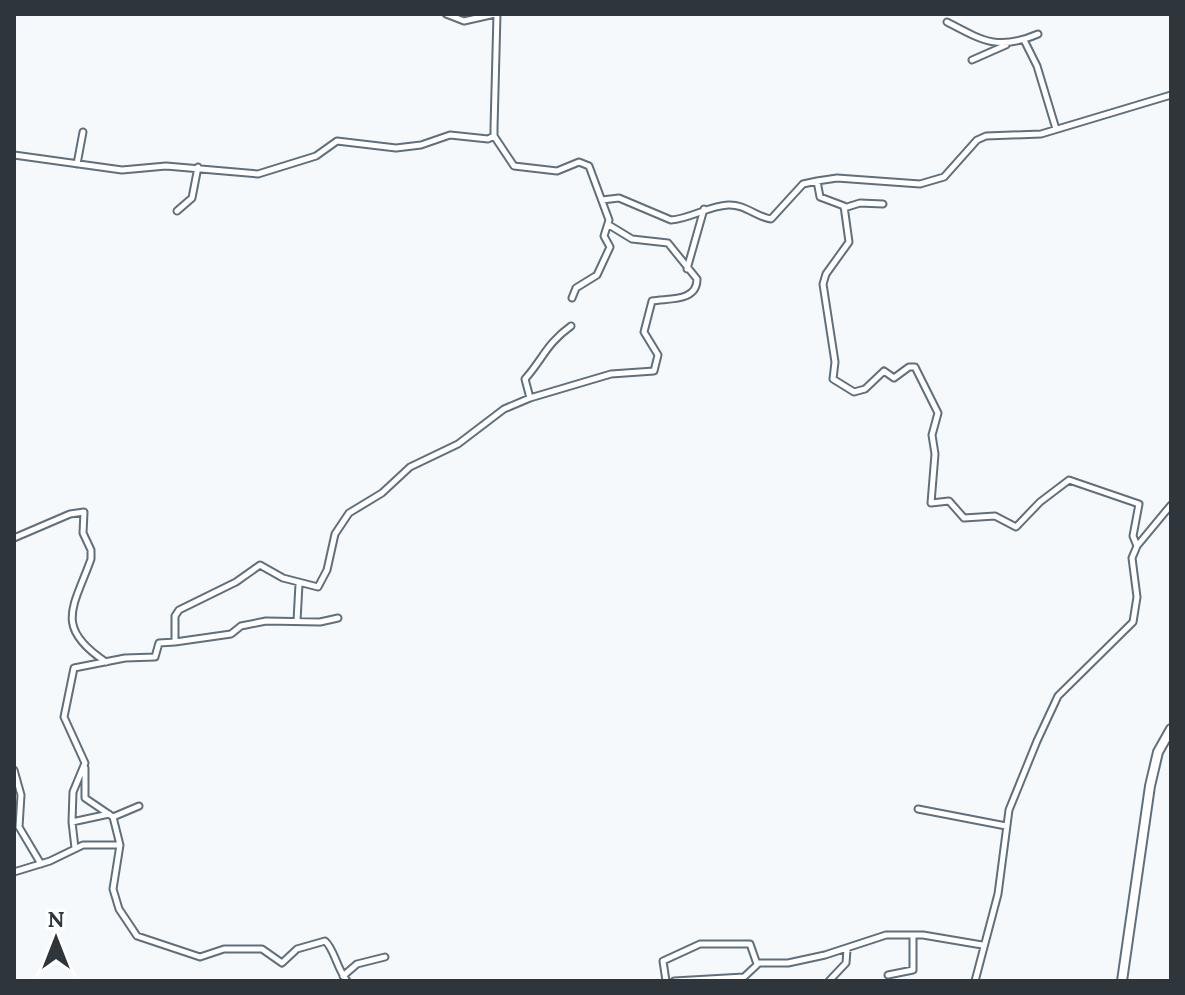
<svg xmlns="http://www.w3.org/2000/svg" width="1185" height="995" viewBox="0 0 1185 995" font-family="Lora,serif">
  <rect width="100%" height="100%" fill="#f5f9fc"/>
  <g fill="none" stroke-linecap="round" stroke-linejoin="round">
    <!-- street casing -->
    <g stroke="#5f6f7c" stroke-width="9">
      <path id="street" d="M446,14L464,21L495,14
        M947,22C983,41 998,51 1038,34
        M1024,40L1037,66L1056,129
        M972,60L1006,45
        M494,136L514,166L557,171L579,162L589,166L609,220L604,236L610,247L597,275L576,288L572,298
        M14,155L122,170L166,166L258,174L316,156L337,141L396,148L421,145L450,135L488,139L494,136V128L497,14
        M77,164L83,132
        M817,181L820,197L844,206L849,242L826,274L823,284L835,362L833,379L854,392L865,389L884,371L894,378L909,367H915L938,413L932,435L935,454L931,503L949,501L964,518L995,516L1016,527L1040,502L1069,480L1139,504L1133,536L1137,546
        M602,200L619,198L671,220C690,219 708,206 728,205C745,204 756,217 771,219L803,184L817,181L837,178L920,184L944,177L977,140L986,136L1041,134L1171,95
        M844,208L860,203L883,204
        M177,211L192,198L198,167
        M687,269L704,209
        M530,398L525,379C543,359 546,344 571,326
        M14,538L70,514L84,512L83,533L91,550V559C74,607 53,627 106,662
        M297,621L299,584
        M175,642L231,634L241,626L266,621L320,622L338,618
        M14,770L21,795L19,827L41,864
        M918,809L1006,826
        M113,817L139,806
        M72,822L73,792L85,763L64,717L74,668L125,658L155,657L159,643L175,642V616L179,610L236,582L260,565L283,578L318,587L327,570L335,534L349,513L382,493L410,467L458,444L504,409L530,398L611,374L654,371L658,355L644,332L652,301C669,298 697,302 697,279L668,243L632,239L609,225
        M120,845L113,889L119,909L137,936L200,957L224,949H262L282,963L297,949L325,941C334,948 337,969 347,981
        M75,848L72,822L109,814
        M14,872L50,861L83,845H120L113,817L85,798V768
        M888,975L913,970V935
        M343,976L357,964L385,957
        M666,981L663,961L700,944H750L757,964
        M674,981L744,977L759,963H788L825,955L886,935H923L982,945
        M829,981L846,963L847,950
        M975,981L998,894L1009,810L1037,741L1058,696L1133,622L1137,597L1132,558L1137,546L1171,505"/>
    </g>
    <!-- secondary casing -->
    <g stroke="#5f6f7c" stroke-width="12">
      <path id="secondary" d="M1122,981L1150,786L1158,752L1171,729"/>
    </g>
    <!-- street -->
    <use href="#street" stroke="#fff" stroke-width="5"/>
    <!-- secondary -->
    <use href="#secondary" stroke="#fff" stroke-width="8"/>
  </g>
  <!-- border -->
  <rect width="1185" height="995" fill="none" stroke="#2e353b" stroke-width="32"/>
  <!-- north arrow -->
  <g transform="translate(56 939)" stroke="#ffffff" stroke-width="6" paint-order="stroke">
  <path d="M0-6L14 30L0 20L-14 30Z" fill="#2e353b"/>
  <text y="-12" font-size="22" font-weight="bold" text-anchor="middle" fill="#2e353b">N</text>
  </g>
</svg>
